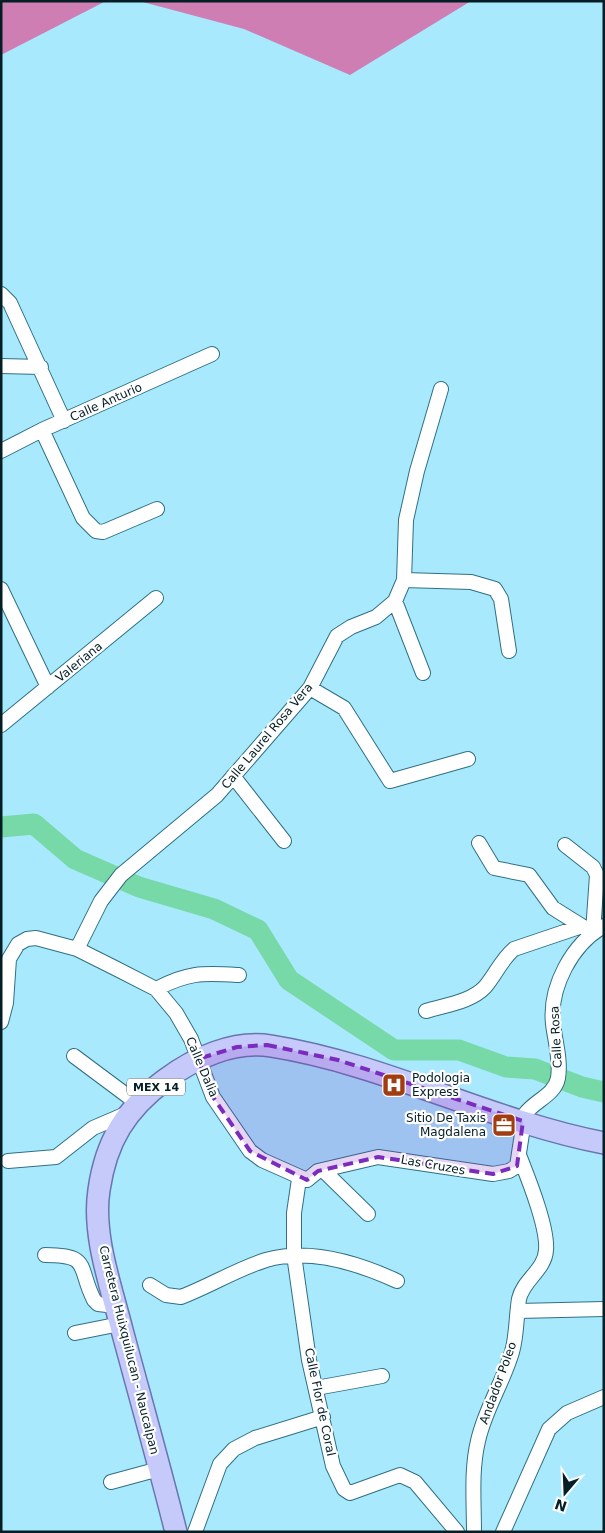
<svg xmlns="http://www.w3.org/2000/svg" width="605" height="1533" viewBox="0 0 605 1533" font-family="'DejaVu Sans',sans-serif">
  <rect width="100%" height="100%" fill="#a8e9fe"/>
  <!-- forest -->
  <path fill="#ce7eb3" d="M1,1H106L1,55Z
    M139,1H471L350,75L244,29Z"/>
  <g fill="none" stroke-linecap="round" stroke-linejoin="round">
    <!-- river -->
    <path stroke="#76d9a7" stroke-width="21" d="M1,827L34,824L75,859L139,887L214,909L258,930L289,980L394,1050H459L506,1067L535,1069L582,1087L604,1092"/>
    <!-- street casing -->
    <g stroke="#2f7083" stroke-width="16">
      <path id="street" d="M1,294L10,303L64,421
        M1,366L41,367
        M42,430L83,518L96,531L103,532L157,509
        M1,451L42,430L212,354
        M404,580L471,582L495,589L501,599L509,651
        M1,589L48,687
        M395,601L423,673
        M310,688L344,708L390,781L468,759
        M1,725L156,598
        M233,776L284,841
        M479,843L494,868L529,875L553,908L585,928
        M565,845L593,867L597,875L593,932
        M77,949L101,901L121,875L217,795L310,688L337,636L351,627L376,617L395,601L404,580L406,520L417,471L441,389
        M156,989C189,972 202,973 239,975
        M426,1011C445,1005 471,1002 485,987C496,974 501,960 514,949L582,926
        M1,1022L6,1003L9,959L18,944L27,939L36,938L77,949L115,968L156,989L176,1013L191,1039L213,1097L250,1151L262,1160L307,1180
        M74,1056L137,1103
        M8,1161L56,1157L93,1128L128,1113
        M324,1171L368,1214
        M307,1180L318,1171L378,1157L493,1174L509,1171L517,1166L525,1114C534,1101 555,1095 558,1078C561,1060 555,1041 553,1024C549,987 572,944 604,926
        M307,1180L299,1179L294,1213V1255L309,1360L333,1466L344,1489L350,1493L400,1475L415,1482L457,1532
        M45,1255C92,1255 77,1267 94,1300L98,1304L116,1306
        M150,1285L166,1295L181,1297C210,1286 237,1269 266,1260C308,1248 358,1263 397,1281
        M518,1311L604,1309
        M75,1333L120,1324
        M316,1388L382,1376
        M111,1482L159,1469
        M195,1532L220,1464L234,1449L255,1438L323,1417
        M474,1532C474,1502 471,1470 478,1441C485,1409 503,1383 512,1352C517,1335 516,1317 519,1299C523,1280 545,1270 546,1250C548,1227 528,1178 519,1155
        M503,1532L549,1429L567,1413L604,1397"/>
    </g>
    <!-- primary casing -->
    <g stroke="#6976ae" stroke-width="24">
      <path id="primary" d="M176,1532C159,1464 140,1397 122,1330C111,1286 92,1235 99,1190C106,1141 126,1109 165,1080C194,1058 234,1040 271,1046C385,1064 490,1121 604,1143"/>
    </g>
    <!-- street -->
    <use href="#street" stroke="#fff" stroke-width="14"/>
    <!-- primary -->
    <use href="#primary" stroke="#c6cafb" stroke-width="21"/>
  </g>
  <!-- marked area -->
  <path fill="#7b2cbf" fill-opacity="0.2" stroke="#7b2cbf" stroke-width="4" stroke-dasharray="10 6" stroke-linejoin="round" d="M267,1045L338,1060L523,1121L517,1166L493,1174L378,1157L318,1171L307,1180L250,1151L213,1097L198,1059L237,1047Z"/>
  <!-- icons -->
  <defs>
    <g id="hospital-square" transform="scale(1.25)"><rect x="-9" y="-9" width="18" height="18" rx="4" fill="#a23d12" stroke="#fefefe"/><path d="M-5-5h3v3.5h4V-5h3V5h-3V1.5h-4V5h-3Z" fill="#fff"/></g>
    <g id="office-square" transform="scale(1.25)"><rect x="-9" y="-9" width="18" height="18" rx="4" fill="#a23d12" stroke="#fefefe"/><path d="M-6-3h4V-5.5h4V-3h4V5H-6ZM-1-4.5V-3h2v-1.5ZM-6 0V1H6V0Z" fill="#fff"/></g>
  </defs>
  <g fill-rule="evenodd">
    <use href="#hospital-square" x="394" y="1085"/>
    <use href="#office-square" x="504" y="1125"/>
  </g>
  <g text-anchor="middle" stroke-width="4.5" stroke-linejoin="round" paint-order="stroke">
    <!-- shield labels -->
    <rect fill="#fefefe" stroke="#4e6166" stroke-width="1" x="127" y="1078.5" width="58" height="17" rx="4"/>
    <g font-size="11" font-weight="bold" fill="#031e25">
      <text x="156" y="1091">MEX 14</text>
    </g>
    <!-- street labels -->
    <g font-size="12" fill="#031e25" stroke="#fefefe">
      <text transform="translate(106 402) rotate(-24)" y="4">Calle Anturio</text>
      <text transform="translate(79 662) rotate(-39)" y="4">Valeriana</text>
      <text transform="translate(267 736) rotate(-50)" y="4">Calle Laurel Rosa Vera</text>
      <text transform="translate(556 1037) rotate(-93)" y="4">Calle Rosa</text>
      <text transform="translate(202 1067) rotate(67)" y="4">Calle Dalia</text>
      <text transform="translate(433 1165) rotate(10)" y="4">Las Cruzes</text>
      <text transform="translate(129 1350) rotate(76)" y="4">Carretera Huixquilucan - Naucalpan</text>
      <text transform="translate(498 1383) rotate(-70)" y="4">Andador Poleo</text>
      <text transform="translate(320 1402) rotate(78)" y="4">Calle Flor de Coral</text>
    </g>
    <!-- poi labels -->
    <g font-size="12" fill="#031e25" stroke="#fefefe" text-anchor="start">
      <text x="412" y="1082">Podologia<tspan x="412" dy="14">Express</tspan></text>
      <text x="486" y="1122" text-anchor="end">Sitio De Taxis<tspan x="486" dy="14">Magdalena</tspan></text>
    </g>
  </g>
  <!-- border -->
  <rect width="605" height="1533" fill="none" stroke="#031e25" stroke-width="5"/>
  <!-- north arrow -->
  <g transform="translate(565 1493) rotate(199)" stroke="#fefefe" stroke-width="4" paint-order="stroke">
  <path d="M0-4L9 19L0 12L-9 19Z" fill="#031e25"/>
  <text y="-8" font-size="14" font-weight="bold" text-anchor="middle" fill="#031e25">N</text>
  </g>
</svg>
